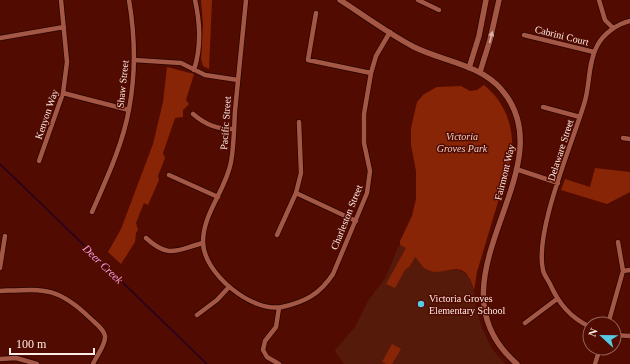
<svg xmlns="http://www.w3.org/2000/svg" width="630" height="364" viewBox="0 0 630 364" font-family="'Times New Roman',serif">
  <rect width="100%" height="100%" fill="#520b00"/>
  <!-- built -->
  <path fill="#561a0b" d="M400,245L412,252L421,265L430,271L459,270L469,276L474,290L476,308L482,328L492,349L505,364H344L335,351L336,349L355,327L368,301L386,277L398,247Z"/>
  <!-- green -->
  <path fill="#892507" d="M201,0H212L209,69L203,66L201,59L203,25Z
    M167,67L194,74L186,100L189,104L183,110V117L175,118L163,153L165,158L158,176L159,180L148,205L144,203L136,223L138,230L136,233L135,242L121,264L108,252L121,229L153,144L163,102Z
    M484,85C506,103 514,127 512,155L477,272L474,290C464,252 444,280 426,269C421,266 419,261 415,257L410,266L405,270L395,288L386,284L406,248L400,245V241L412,216L416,199V171L411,145V128L417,102L424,94L437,87L461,86L470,91L477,90Z
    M595,168L630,172V192L607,204L561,190L565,179L590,187Z
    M392,344L401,349L392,364H386L382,362Z"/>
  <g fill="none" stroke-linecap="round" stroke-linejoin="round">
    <!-- stream -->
    <path stroke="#260020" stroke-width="1.5" d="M0,164L207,364"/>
    <!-- minor casing -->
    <g stroke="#290500" stroke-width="6">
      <path id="minor" d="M246,0C242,37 239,74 235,111C234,128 234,146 231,162C226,190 203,213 203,242C203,273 252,313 282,307C305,302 320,294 333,274L367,193L370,171L364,143V114L371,73L376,56L390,32
        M418,0L439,10
        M599,0L605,20L613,28
        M316,13L308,60L371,73
        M524,35L594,52
        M0,38L64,27
        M134,60L181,63L205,75L238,80
        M194,70C201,48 200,22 195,0
        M63,93L129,110
        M543,107L580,117
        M193,114C206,125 217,129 233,129
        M623,138L630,139
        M39,161L63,93L67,62L61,0
        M516,169L558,183
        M169,175L218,197
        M296,193L356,221
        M92,212C106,180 123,144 129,109C136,73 135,36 129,0
        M277,235L296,193L301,173L299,122
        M146,238C169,259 176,250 203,243
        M0,268L5,236
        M623,271L630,270
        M0,291C43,289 57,286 90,318C95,323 104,329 105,336C106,345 96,356 93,364
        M279,308L276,327L265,341L263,350L267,357L279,364
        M197,315L217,300L229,287
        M525,323L557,299
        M608,324L623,271L618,242
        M590,327C570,317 559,304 550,284C548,280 544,275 543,270C534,231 573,142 585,101C590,83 588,63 597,46C603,34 617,24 630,21
        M614,335L630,336
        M0,359L16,358L37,364
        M595,364L600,348"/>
    </g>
    <!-- tertiary casing -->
    <g stroke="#290500" stroke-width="7">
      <path id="tertiary" d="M340,0C365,16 389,34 414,47C442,61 479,64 501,89C571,169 420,280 517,364
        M469,68L479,36L486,0
        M480,72L490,40L499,0"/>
    </g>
    <!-- minor -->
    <use href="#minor" stroke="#a35744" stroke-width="4.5"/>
    <!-- tertiary -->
    <use href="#tertiary" stroke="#a35744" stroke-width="5.5"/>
  </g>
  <!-- one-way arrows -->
  <defs><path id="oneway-solid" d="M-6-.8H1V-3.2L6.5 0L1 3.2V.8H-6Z"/></defs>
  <use fill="#d9b0a5" href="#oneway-solid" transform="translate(491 37) rotate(-76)"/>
  <!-- markers -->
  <circle fill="#57c9e3" stroke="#520b00" stroke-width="1.5" cx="421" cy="304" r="4"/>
  <g text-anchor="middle" stroke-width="3" stroke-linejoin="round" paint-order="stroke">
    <!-- street labels -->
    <g font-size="10" fill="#fdebe6" stroke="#520b00">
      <text transform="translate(562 35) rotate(14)" y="4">Cabrini Court</text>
      <text transform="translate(122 84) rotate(-84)" y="4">Shaw Street</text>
      <text transform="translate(46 114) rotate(-71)" y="4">Kenyon Way</text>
      <text transform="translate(225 123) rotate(-86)" y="4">Pacific Street</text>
      <text transform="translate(560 150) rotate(-72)" y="4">Delaware Street</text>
      <text transform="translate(504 172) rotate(-76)" y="4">Fairmont Way</text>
      <text transform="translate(346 217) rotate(-68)" y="4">Charleston Street</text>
    </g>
    <!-- park labels -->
    <g font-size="10" font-style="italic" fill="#eccfc7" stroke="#520b00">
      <text x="462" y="140">Victoria<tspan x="462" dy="12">Groves Park</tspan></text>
    </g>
    <!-- poi labels -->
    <g font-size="10" fill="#fdebe6" stroke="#520b00" text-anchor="start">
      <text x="429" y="302">Victoria Groves<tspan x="429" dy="12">Elementary School</tspan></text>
    </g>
    <!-- water labels -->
    <g font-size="11" font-style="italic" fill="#fba1e7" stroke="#520b00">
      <text transform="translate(103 264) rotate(44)" y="4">Deer Creek</text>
    </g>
  </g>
  <!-- north arrow -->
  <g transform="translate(602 336) rotate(292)"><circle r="19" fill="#520b00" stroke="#96655c"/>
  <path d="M0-3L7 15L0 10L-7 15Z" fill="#57c9e3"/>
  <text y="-6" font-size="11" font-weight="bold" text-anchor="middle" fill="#fdebe6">N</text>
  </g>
  <!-- scale -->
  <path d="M10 348v6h84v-6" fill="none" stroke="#fdebe6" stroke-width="2"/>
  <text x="16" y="348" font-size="12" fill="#fdebe6" stroke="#520b00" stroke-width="3" paint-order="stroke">100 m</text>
</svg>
